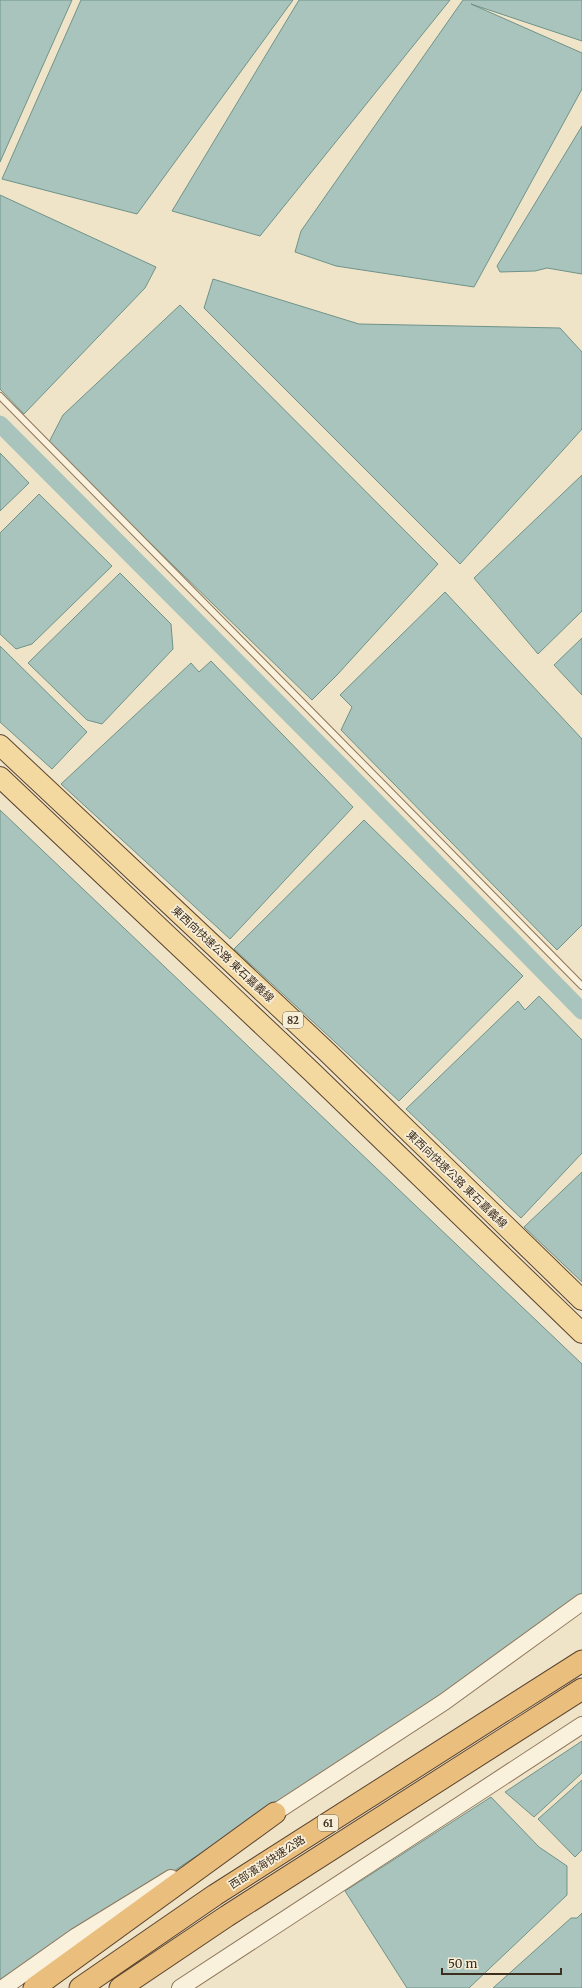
<svg xmlns="http://www.w3.org/2000/svg" width="582" height="1988" viewBox="0 0 582 1988" font-family="Merriweather,'Noto Sans TC',serif">
  <rect width="100%" height="100%" fill="#f0e4c8"/>
  <!-- water -->
  <path fill="#a9c4bc" stroke="#6f938a" d="M0,0H72L0,162Z
    M81,0H293L137,214L2,179Z
    M299,0H450L260,236L172,211Z
    M463,0H582V41L471,4L582,53V89L474,287L336,266L295,252L301,231Z
    M582,126V274L547,268L535,271L500,272L497,266Z
    M0,195L156,267L145,288L24,414L0,389Z
    M213,279L359,324L560,328L582,352V429L460,564L204,308Z
    M180,305L438,564L337,675L312,700L48,444L63,415Z
    M0,453L29,483L0,511Z
    M582,475V611L538,654L474,578Z
    M39,494L112,566L32,644L16,649L0,634V533Z
    M120,573L171,624L173,649L102,724L87,720L28,663Z
    M445,592L582,739V925L557,950L341,730L352,707L340,695Z
    M582,638V695L554,665Z
    M0,646L87,732L52,769L0,722Z
    M211,661L353,807L230,939L61,784L191,663L199,672Z
    M0,810L582,1364V1603L58,1947L0,1988Z
    M364,820L523,976L399,1101L234,949Z
    M539,996L582,1040V1153L521,1218L406,1109L518,1001L525,1010Z
    M582,1172V1282L524,1227Z
    M582,1741V1773L534,1817L505,1792Z
    M582,1780V1850L575,1857L538,1819Z
    M491,1797L539,1847L567,1866V1895L469,1988H407L345,1891Z
    M582,1913V1988H493L571,1918H577Z"/>
  <g fill="none" stroke-linecap="round" stroke-linejoin="round">
    <!-- canal -->
    <path stroke="#a9c4bc" stroke-width="17" d="M0,424L347,772L582,1011"/>
    <!-- service casing -->
    <g stroke="#8d765c" stroke-width="8">
      <path id="service" d="M0,396L582,986"/>
    </g>
    <!-- tertiary casing -->
    <g stroke="#8d765c" stroke-width="18">
      <path id="tertiary" d="M265,1819L444,1702L582,1602
        M3,1988L75,1937L171,1878
        M180,1988L582,1725"/>
    </g>
    <!-- primary casing -->
    <g stroke="#5b4430" stroke-width="22">
      <path id="primary" d="M0,745L327,1052L582,1300
        M0,777L312,1072L582,1333"/>
    </g>
    <!-- trunk casing -->
    <g stroke="#5b4430" stroke-width="23">
      <path id="trunk" d="M34,1988L275,1813
        M80,1988L215,1895L582,1661
        M120,1988L227,1916L582,1689"/>
    </g>
    <!-- service -->
    <use href="#service" stroke="#faf1dc" stroke-width="6"/>
    <!-- tertiary -->
    <use href="#tertiary" stroke="#faf1dc" stroke-width="16"/>
    <!-- primary -->
    <use href="#primary" stroke="#f3d9a0" stroke-width="20"/>
    <!-- trunk -->
    <use href="#trunk" stroke="#eabe7c" stroke-width="21"/>
  </g>
  <g text-anchor="middle" stroke-width="3.5" stroke-linejoin="round" paint-order="stroke">
    <!-- shield labels -->
    <g fill="#f7eed8" stroke="#756857" stroke-width="1">
      <rect x="283" y="1012" width="20" height="16" rx="3"/>
      <rect x="318" y="1815" width="20" height="16" rx="3"/>
    </g>
    <g font-size="10" font-weight="bold" fill="#3d2e20">
      <text x="293" y="1024">82</text>
      <text x="328" y="1827">61</text>
    </g>
    <!-- street labels -->
    <g font-size="11" fill="#3d2e20" stroke="#f7eed8">
      <text transform="translate(223 954) rotate(43)" y="4">東西向快速公路 東石嘉義線</text>
      <text transform="translate(457 1179) rotate(44)" y="4">東西向快速公路 東石嘉義線</text>
      <text transform="translate(267 1862) rotate(-33)" y="4">西部濱海快速公路</text>
    </g>
  </g>
  <!-- scale -->
  <path d="M442 1968v6h119v-6" fill="none" stroke="#3d2e20" stroke-width="2"/>
  <text x="448" y="1968" font-size="12" fill="#3d2e20" stroke="#f7eed8" stroke-width="3" paint-order="stroke">50 m</text>
</svg>
